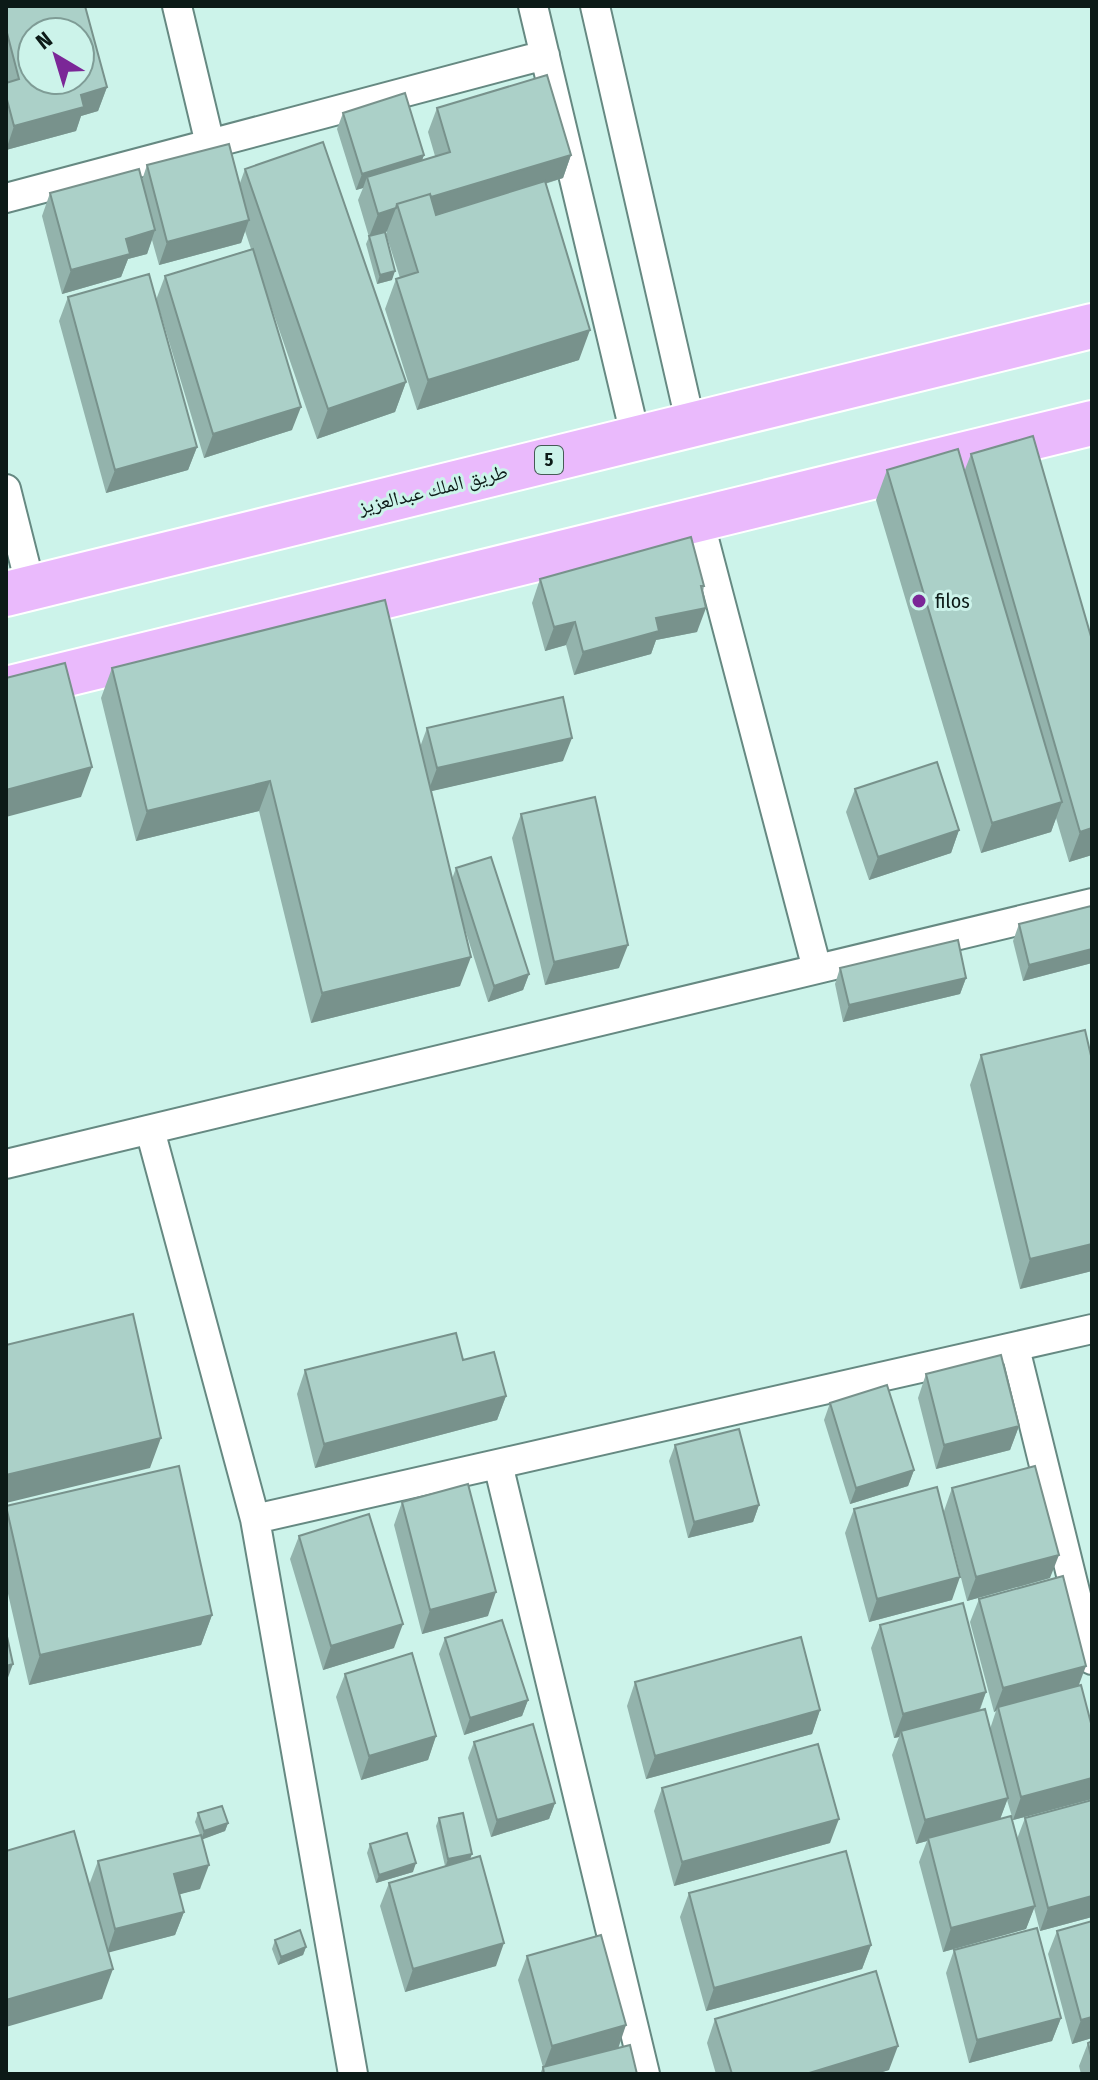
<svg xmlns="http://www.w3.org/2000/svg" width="1098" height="2080" viewBox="0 0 1098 2080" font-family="'Fira Sans Condensed','Noto Naskh Arabic',sans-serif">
  <rect width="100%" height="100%" fill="#ccf3ea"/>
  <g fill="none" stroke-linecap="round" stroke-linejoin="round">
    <!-- minor casing -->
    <g stroke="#668982" stroke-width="32">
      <path id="minor" d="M177,6L210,144
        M533,6L636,439
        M595,6L691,425
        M6,198L545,55
        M6,489L31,588
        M699,520L817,969
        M150,1130L255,1519L1092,1329
        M6,1164L1092,903
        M1015,1348L1092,1660
        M498,1464L645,2074
        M255,1519L353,2074"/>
    </g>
    <!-- trunk casing -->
    <g stroke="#fff" stroke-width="48">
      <path id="trunk" d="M6,594L1092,326
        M6,689L1092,423"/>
    </g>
    <!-- minor -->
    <use href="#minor" stroke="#fff" stroke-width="28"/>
    <!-- trunk -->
    <use href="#trunk" stroke="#eabafc" stroke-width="44"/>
  </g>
  <!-- wall -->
  <path fill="#93b3ac" d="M6,6L107,87L98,111L81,116L76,131L6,150Z
    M437,108L571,155L563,178L545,184L579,360L417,410L385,309L396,279L400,278L386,234L387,232H385L392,280L377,284L366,244L369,237L358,200L363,188L356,190L337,129L343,113L424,155L422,160L435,156L428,132Z
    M147,165L240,183L245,169L406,382L395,412L317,439L264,286L292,430L204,458L158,305L197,447L188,470L106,493L59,321L68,297L156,300L165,276L251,249L245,231L241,243L159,265L152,240L147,254L128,259L121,277L62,294L42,216L50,193L142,180Z
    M971,454L1092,855L1069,862L1056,818L1051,832L981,853L876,500L887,470L964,472Z
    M540,579L704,586L697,632L656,640L651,654L574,675L566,645L545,651L532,603Z
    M112,668L420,747L427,728L563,761L431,791L452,879L456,868L529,974L523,990L488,1002L463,923L460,986L311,1023L259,811L136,841L101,698Z
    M855,789L959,830L951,853L869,880L846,812Z
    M521,814L619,968L545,985L512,838Z
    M1092,910V963L1023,981L1013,941L1019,924Z
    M840,968L966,978L960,994L843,1022L835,984Z
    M981,1055L1092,1271L1020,1289L970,1085Z
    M463,1360L506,1396L497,1420L315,1468L297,1394L305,1370Z
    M926,1374L1019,1426L1010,1450L936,1469L918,1398Z
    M830,1403L914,1470L908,1486L850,1504L824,1420Z
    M675,1445L759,1505L753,1522L688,1538L669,1461Z
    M952,1488L1050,1578L967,1601L951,1539L952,1600L869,1622L845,1533L854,1509L944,1511Z
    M402,1502L488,1616L422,1634L394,1525Z
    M6,1506L212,1615L201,1645L29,1685L6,1585Z
    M299,1536L394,1648L323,1670L290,1559Z
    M979,1599L1079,1686L1092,1727V1799L1013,1820L1007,1800L1000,1819L1017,1839L1025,1818L1092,1800V1917L1040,1931L1034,1908L1026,1929L943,1952L919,1862L927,1841L916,1844L892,1755L899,1737L894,1738L871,1648L880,1625L986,1692L980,1710L990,1729L996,1711L994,1712L970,1622Z
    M445,1638L528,1700L522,1716L464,1735L439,1654Z
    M345,1674L436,1736L428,1760L361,1780L336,1697Z
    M635,1682L820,1710L812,1734L646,1779L627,1706Z
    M474,1742L555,1803L549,1819L491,1837L468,1758Z
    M662,1788L830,1843L674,1886L654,1811Z
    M198,1813L228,1823L225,1831L202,1839L200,1889L179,1894L184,1912L175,1935L108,1952L102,1999L89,1885L98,1861L200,1835L195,1822Z
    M439,1818L470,1859L496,1966L405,1992L380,1906L389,1883L445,1866L436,1826Z
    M370,1844L413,1872L376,1883L367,1853Z
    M689,1893L871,1945L862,1969L706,2011L680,1917Z
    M1092,1921V2038L1072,2044L1048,1954L1057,1931Z
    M275,1940L306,1947L303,1955L278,1965L272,1949Z
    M954,1950L1061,2018L1052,2041L969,2063L946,1973Z
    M527,1956L618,2048L637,2074H540L543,2067L518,1980Z
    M715,2019L889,2070L876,2074H716L707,2043Z
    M1092,2041V2074H1081L1079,2066L1088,2043Z"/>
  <!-- shaded-wall -->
  <path fill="#78928c" d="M107,87L98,111L81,116L76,131L6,150L14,126L81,95Z
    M424,155L418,171L367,177L363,188L356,190L362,174Z
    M571,155L563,178L404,226L398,207Z
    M396,208L387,231L369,237L378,214Z
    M249,220L241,243L159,265L167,242Z
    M155,230L147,254L128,259L121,277L62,294L71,270L126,239Z
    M395,271L392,280L377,284L380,275Z
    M590,330L579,360L417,410L428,380Z
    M406,382L395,412L317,439L328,409Z
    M301,407L292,430L204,458L213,434Z
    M197,447L188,470L106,493L115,470Z
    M706,608L697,632L656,640L651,654L574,675L583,652L656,618Z
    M575,622L566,645L545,651L554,627Z
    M572,738L563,761L428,792L437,768Z
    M92,767L81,797L6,817V790Z
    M270,781L259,811L136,841L147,811Z
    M1062,802L1051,832L981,853L992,823Z
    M1092,828V855L1069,862L1080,832Z
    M959,830L951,853L869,880L878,857Z
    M628,945L619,968L545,985L554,962Z
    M1092,949V963L1023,981L1029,965Z
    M471,957L460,986L311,1023L322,993Z
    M529,974L523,990L488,1002L494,986Z
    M966,978L960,994L843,1022L849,1005Z
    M1092,1244V1271L1020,1289L1030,1259Z
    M506,1396L497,1420L315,1468L324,1444Z
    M1019,1426L1010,1450L936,1469L944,1445Z
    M161,1438L150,1468L6,1503V1475Z
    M914,1470L908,1486L850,1504L856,1488Z
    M759,1505L753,1522L688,1538L694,1522Z
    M1059,1555L1050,1578L967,1601L976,1577Z
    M960,1577L952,1600L869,1622L877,1599Z
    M496,1592L488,1616L422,1634L430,1610Z
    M212,1615L201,1645L29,1685L40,1655Z
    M403,1624L394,1648L323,1670L331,1646Z
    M13,1664L6,1683V1666Z
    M1086,1666L1077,1690L998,1707L996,1711L994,1712L1003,1688Z
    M986,1692L977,1716L901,1731L899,1737L894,1738L903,1714Z
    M528,1700L522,1716L464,1735L470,1718Z
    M820,1710L812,1734L646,1779L655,1756Z
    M436,1736L428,1760L361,1780L369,1756Z
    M1092,1778V1799L1013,1820L1021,1797Z
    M1008,1798L999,1822L928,1838L927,1841L916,1844L925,1820Z
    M555,1803L549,1819L491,1837L497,1820Z
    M839,1819L830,1843L674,1886L682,1862Z
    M228,1823L225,1831L201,1840L204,1831Z
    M472,1854L469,1862L445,1868L448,1859Z
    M416,1863L413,1872L376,1883L379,1875Z
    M209,1865L200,1889L166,1898L174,1874Z
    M1092,1896V1917L1040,1931L1048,1908Z
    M1035,1906L1026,1929L943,1952L951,1928Z
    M184,1912L175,1935L107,1953L115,1929Z
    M504,1943L496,1966L405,1992L413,1969Z
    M871,1945L862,1969L706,2011L714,1988Z
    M306,1947L303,1955L278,1965L281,1957Z
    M113,1969L102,1999L6,2027V2000Z
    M1092,2017V2038L1072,2044L1081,2020Z
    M1061,2018L1052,2041L969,2063L977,2040Z
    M626,2025L618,2049L543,2070L552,2046Z
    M898,2046L889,2070L876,2074H806Z"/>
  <!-- building -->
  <path fill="#abd0c8" stroke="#78928c" stroke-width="2" fill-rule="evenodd" d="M6,6H85L107,87L81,95L84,107L14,126L6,96V83L19,79L6,29ZM32,32H80V80H32Z
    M547,75L571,155L431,197L430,194L397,204L396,208L378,214L367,177L450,152L437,108Z
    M405,93L424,155L362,174L343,113Z
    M323,142L406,382L328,409L245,169Z
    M229,144L249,220L167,242L147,165Z
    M139,169L155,230L126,239L130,254L71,270L50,193Z
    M545,181L590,330L428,380L396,279L418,272L397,204L430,194L436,215Z
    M385,232L395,271L380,275L369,236Z
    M253,249L301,407L213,434L165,276Z
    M149,274L197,447L115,470L68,297Z
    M1033,436L1092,640V828L1080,832L971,454Z
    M958,449L1062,802L992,823L887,470Z
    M691,537L704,586H701L706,608L656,618L659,631L583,652L575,622L554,627L540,579Z
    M385,600L471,957L322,993L270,781L147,811L112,668Z
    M65,663L92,767L6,790V678Z
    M563,697L572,738L437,768L427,728Z
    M937,762L959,830L878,857L855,789Z
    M595,797L628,945L554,962L521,814Z
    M491,857L529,974L494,986L456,868Z
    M1091,906L1092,949L1029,965L1019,924Z
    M958,940L966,978L849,1005L840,968Z
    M1085,1030L1092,1060V1244L1030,1259L981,1055Z
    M133,1314L161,1438L6,1475V1345Z
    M456,1333L463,1360L494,1352L506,1396L324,1444L305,1370Z
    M1001,1355L1019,1426L944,1445L926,1374Z
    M887,1385L914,1470L856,1488L830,1403Z
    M739,1429L759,1505L694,1522L675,1445Z
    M179,1466L212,1615L40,1655L6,1506Z
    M1035,1466L1059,1555L976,1577L952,1488Z
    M468,1484L496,1592L430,1610L402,1502Z
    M937,1487L960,1577L877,1599L854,1509Z
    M369,1514L403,1624L331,1646L299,1536Z
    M1063,1576L1086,1666L1003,1688L979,1599Z
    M963,1603L986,1692L903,1714L880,1625Z
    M502,1620L528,1700L470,1718L445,1638Z
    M6,1632L13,1664L6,1666Z
    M801,1637L820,1710L655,1756L635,1682Z
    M412,1653L436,1736L369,1756L345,1674Z
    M1081,1685L1092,1727V1778L1021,1797L998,1707Z
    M985,1709L1008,1798L925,1820L901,1731Z
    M533,1724L555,1803L497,1820L474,1742Z
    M818,1744L839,1819L682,1862L662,1788Z
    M1092,1800V1896L1048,1908L1025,1818Z
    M222,1806L228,1823L204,1831L198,1813Z
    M463,1813L472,1854L448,1859L439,1818Z
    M1011,1816L1035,1906L951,1928L928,1838Z
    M74,1831L113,1969L6,2000V1851Z
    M407,1833L416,1863L379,1875L370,1844Z
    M201,1835L209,1865L174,1874L184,1912L115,1929L98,1861Z
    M846,1851L871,1945L714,1988L689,1893Z
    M480,1856L504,1943L413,1969L389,1883Z
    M1092,1921V2017L1081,2020L1057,1931Z
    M1037,1928L1061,2018L977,2040L954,1950Z
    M300,1930L306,1947L281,1957L275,1940Z
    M601,1935L626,2025L552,2046L527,1956Z
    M876,1971L898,2046L806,2074H732L715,2019Z
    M1092,2041V2060L1088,2043Z
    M630,2045L637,2074H544L543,2067Z"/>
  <!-- markers -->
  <circle fill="#7b2797" stroke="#ccf3ea" stroke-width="3" cx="919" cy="601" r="8"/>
  <g text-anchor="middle" stroke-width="6" stroke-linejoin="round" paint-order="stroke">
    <!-- shield labels -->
    <rect fill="#ccf3ea" stroke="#465b56" stroke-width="2" x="535" y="446" width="28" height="28" rx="6"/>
    <g font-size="18" font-weight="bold" fill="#0c1a17">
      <text x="549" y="466">5</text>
    </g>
    <!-- street labels -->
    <g font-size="20" fill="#0c1a17" stroke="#ccf3ea">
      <text transform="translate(433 489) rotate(-14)" y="7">طريق الملك عبدالعزيز</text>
    </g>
    <!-- poi labels -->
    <g font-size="20" fill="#0c1a17" stroke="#ccf3ea" text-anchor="start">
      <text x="935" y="608">filos</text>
    </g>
  </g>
  <!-- border -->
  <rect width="1098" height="2080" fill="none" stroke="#0c1a17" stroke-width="16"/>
  <!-- north arrow -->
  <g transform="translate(56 56) rotate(322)"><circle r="38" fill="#ccf3ea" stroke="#7f9c96" stroke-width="2"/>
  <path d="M0-6L14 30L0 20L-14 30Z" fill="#7b2797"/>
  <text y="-12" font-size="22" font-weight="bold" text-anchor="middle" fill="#0c1a17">N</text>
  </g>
</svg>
